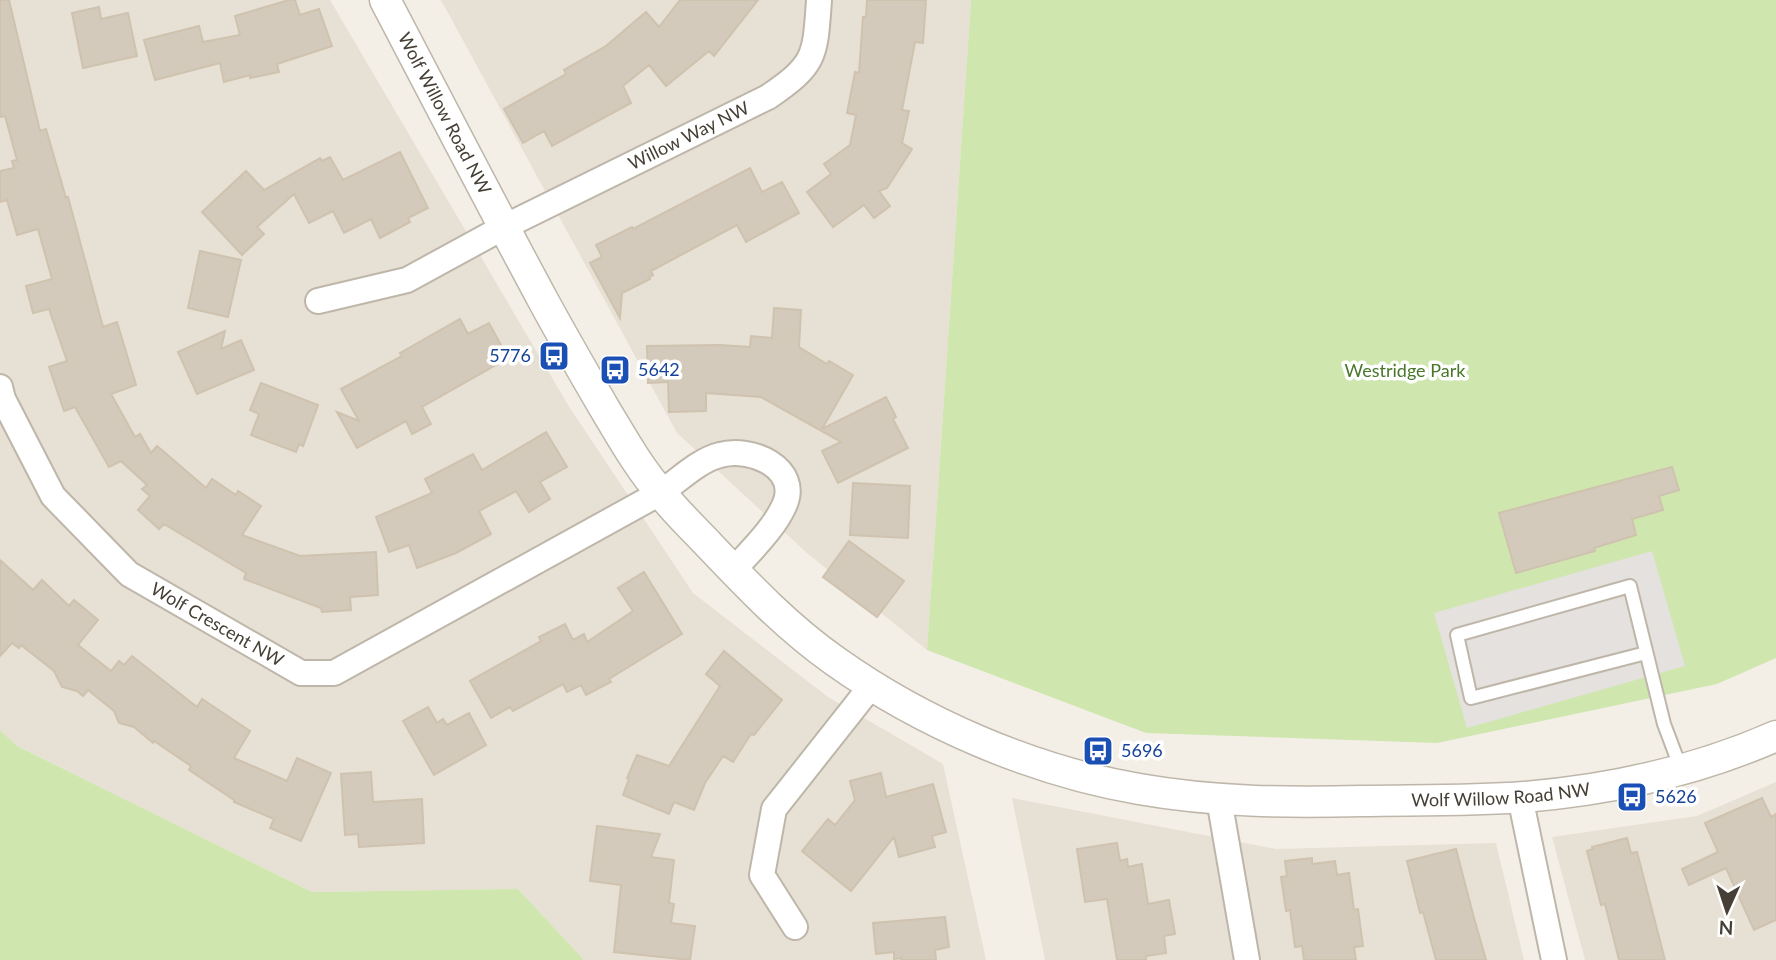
<svg xmlns="http://www.w3.org/2000/svg" width="1776" height="960" viewBox="0 0 1776 960" font-family="Lato,sans-serif">
  <rect width="100%" height="100%" fill="#f3efe6"/>
  <!-- residential -->
  <path fill="#e7e0d4" d="M0,0H330L568,405L693,593L828,697L943,764L986,960H584L518,889L312,892L17,746L0,730Z
    M441,0H971L927,650L807,553L677,433Z
    M1776,782V960H1585L1552,837L1697,816Z
    M1012,798L1276,849L1496,843L1524,960H1045Z"/>
  <!-- green -->
  <path fill="#cfe7af" d="M971,0H1776V658L1717,684L1437,743L1146,733L927,650Z
    M0,730L17,746L312,892L518,889L584,960H0Z"/>
  <!-- parking -->
  <path fill="#e4e1de" d="M1652,551L1685,666L1467,728L1434,613Z"/>
  <!-- building -->
  <path fill="#d4cabb" stroke="#cfc2af" stroke-width="2" d="M0,0H9L40,131L46,129L66,198L68,197L103,327L117,322L136,385L111,394L135,437L140,434L151,453L157,446L206,488L212,479L236,495L238,491L261,506L242,535L300,556L376,552L378,595L350,597L351,610L322,612L321,608L244,579L246,573L164,524L159,529L138,510L150,496L142,489L147,485L121,461L109,467L75,407L64,411L49,367L67,361L49,309L33,313L26,286L52,279L38,229L17,235L7,200L0,202V171L14,168L12,161L17,160L5,116L0,117Z
    M289,0H295L300,15L319,9L332,46L277,64L279,72L250,78V75L224,82L220,63L155,80L144,40L199,26L203,42L240,35L235,16Z
    M680,0H758L714,56L709,51L666,86L649,65L623,86L631,103L552,146L544,131L523,143L504,109L566,74L564,70L606,46L646,12L659,27Z
    M867,0H926L923,43L915,42L902,110L909,111L902,143L912,149L887,188L879,191L890,206L874,218L864,205L833,227L807,192L831,174L824,164L850,145L856,115L847,113L855,72L859,73L863,17H866Z
    M99,7L101,19L128,13L137,56L83,68L72,13Z
    M400,152L428,208L408,218L410,222L380,238L371,219L344,233L333,211L309,223L294,194L257,227L264,234L242,255L202,212L246,171L264,190L320,158L322,161L330,157L343,180Z
    M750,168L762,192L782,182L799,213L746,242L737,225L651,271L653,275L649,277L650,279L622,293L620,318L590,263L602,257L596,245L632,227L633,229Z
    M200,251L241,260L228,317L188,308Z
    M774,308L801,310L799,347L827,364L829,361L853,375L822,429L886,397L896,417L893,419L908,448L838,483L822,451L841,442L761,397L706,393V411L669,412L668,382L648,383L647,346L720,345L750,347L751,336L772,338Z
    M460,319L468,334L489,323L508,358L422,407L431,424L412,434L406,421L357,448L337,412L359,421L341,389L402,356L400,353Z
    M225,331L221,349L241,340L254,370L197,394L178,352Z
    M261,383L318,405L303,446L299,444L296,452L251,435L259,414L250,410Z
    M546,432L567,467L540,482L550,499L529,512L516,491L479,511L491,534L456,553L417,568L409,545L389,552L376,517L432,493L425,479L473,454L482,470Z
    M1672,467L1679,490L1659,496L1663,510L1632,519L1636,535L1594,548L1595,551L1516,573L1499,513Z
    M853,483L910,486L908,538L850,535Z
    M849,541L904,581L877,617L823,577Z
    M0,560L33,590L42,580L69,606L74,600L98,620L78,645L111,671L119,661L124,665L132,656L197,707L202,699L250,731L234,758L287,781L297,758L331,773L301,841L270,828L274,819L234,802V800L189,770L191,766L154,741L153,743L134,727L119,723L114,711L88,690L83,696L77,691L62,687L54,671L21,645L19,648L12,643L0,656Z
    M644,572L682,634L609,679L611,682L586,695L581,685L567,692L563,684L513,711L510,707L491,718L470,681L541,641L539,637L565,624L573,640L584,634L587,642L633,611L618,588Z
    M724,651L782,700L754,735L751,734L733,762L723,756L705,783L694,810L674,802L669,814L623,795L629,779L627,778L637,755L669,766L720,686L706,674Z
    M428,707L437,723L443,719L447,725L469,713L486,745L434,775L403,721Z
    M371,772L373,802L422,799L424,843L359,847L358,834L345,835L341,774Z
    M881,773L886,797L933,784L946,832L932,836L935,847L899,857L894,837L851,891L802,851L828,819L835,825L855,800L850,781Z
    M1762,798L1771,817L1776,814V920L1754,930L1726,868L1689,885L1682,869L1718,852L1705,823Z
    M597,826L660,834L651,857L674,860L669,903L674,904L671,923L695,926L690,960L614,952L621,885L590,881Z
    M1627,838L1631,853L1637,852L1665,960H1619L1605,904L1601,905L1587,851L1593,849L1592,847Z
    M1117,843L1120,861L1127,859L1128,867L1142,864L1148,904L1169,900L1175,934L1164,936L1166,953L1146,956V960H1117L1107,899L1085,902L1077,849Z
    M1456,849L1474,918L1486,960H1436L1423,912L1420,913L1407,861Z
    M1312,858V864L1335,861L1337,875L1349,873L1354,910L1358,909L1363,946L1354,947L1356,960H1304L1302,946L1295,947L1290,910L1286,911L1281,877L1287,876L1285,861Z
    M945,917L949,947L935,950L936,960H901V958L894,959V952L876,954L873,923Z"/>
  <g fill="none" stroke-linecap="round" stroke-linejoin="round">
    <!-- service casing -->
    <g stroke="#beb6a9" stroke-width="16">
      <path id="service" d="M1646,653L1471,698L1457,635L1630,586L1664,724L1681,769"/>
    </g>
    <!-- minor casing -->
    <g stroke="#beb6a9" stroke-width="28">
      <g id="minor">
        <path id="s1" d="M318,301L407,280L504,227L768,97C816,64 815,57 819,0"/>
        <path id="s2" d="M0,387L3,399L53,496L129,574L301,673H334L660,493C678,481 699,460 720,455C750,446 802,468 784,506C773,530 750,551 733,571"/>
        <path d="M1520,797L1554,960"/>
        <path d="M1219,799L1247,960"/>
        <path d="M795,927L762,875L774,809L872,685"/>
      </g>
    </g>
    <!-- tertiary casing -->
    <g stroke="#beb6a9" stroke-width="33">
      <g id="tertiary">
        <path id="s3" d="M385,0C438,101 490,202 544,302C564,339 585,375 606,411C623,439 639,468 661,493C676,512 693,528 710,546C749,587 788,628 835,661C922,723 1033,771 1139,789C1213,802 1288,803 1362,801C1416,800 1470,801 1524,797C1610,790 1696,771 1776,736"/>
      </g>
    </g>
    <!-- service -->
    <use href="#service" stroke="#fff" stroke-width="12"/>
    <!-- minor -->
    <use href="#minor" stroke="#fff" stroke-width="24"/>
    <!-- tertiary -->
    <use href="#tertiary" stroke="#fff" stroke-width="30"/>
  </g>
  <!-- icons -->
  <defs>
    <g id="bus-square" transform="scale(1.575)"><rect x="-9" y="-9" width="18" height="18" rx="4" fill="#1a4fb4" stroke="#fff"/><path d="M-5-6H5V4H4V6H2V4H-2V6H-4V4H-5ZM-3.5-4V0h7V-4ZM-3.5 1.2v1.5H-2V1.2ZM2 1.2v1.5H3.5V1.2Z" fill="#fff"/></g>
  </defs>
  <g fill-rule="evenodd">
    <use href="#bus-square" x="554" y="356"/>
    <use href="#bus-square" x="615" y="370"/>
    <use href="#bus-square" x="1098" y="751"/>
    <use href="#bus-square" x="1632" y="797"/>
  </g>
  <g text-anchor="middle" stroke-width="7" stroke-linejoin="round" paint-order="stroke">
    <!-- street labels -->
    <g font-size="18" fill="#453f35" stroke="#fff">
      <text dy="6" stroke="none"><textPath href="#s3" startOffset="128">Wolf Willow Road NW</textPath></text>
      <text dy="6" stroke="none"><textPath href="#s1" startOffset="408">Willow Way NW</textPath></text>
      <text dy="6" stroke="none"><textPath href="#s2" startOffset="332">Wolf Crescent NW</textPath></text>
      <text dy="6" stroke="none"><textPath href="#s3" startOffset="1503">Wolf Willow Road NW</textPath></text>
    </g>
    <!-- transit labels -->
    <g font-size="18" fill="#164399" stroke="#fff" text-anchor="start">
      <text x="531" y="362" text-anchor="end">5776</text>
      <text x="638" y="376">5642</text>
      <text x="1121" y="757">5696</text>
      <text x="1655" y="803">5626</text>
    </g>
    <!-- park labels -->
    <g font-size="18" fill="#497729" stroke="#fff">
      <text x="1405" y="377">Westridge Park</text>
    </g>
  </g>
  <!-- north arrow -->
  <g transform="translate(1727 911) rotate(183)" stroke="#ffffff" stroke-width="5" paint-order="stroke">
  <path d="M0-5L12 26L0 18L-12 26Z" fill="#453f35"/>
  <text y="-10" font-size="19" font-weight="bold" text-anchor="middle" fill="#453f35">N</text>
  </g>
</svg>
